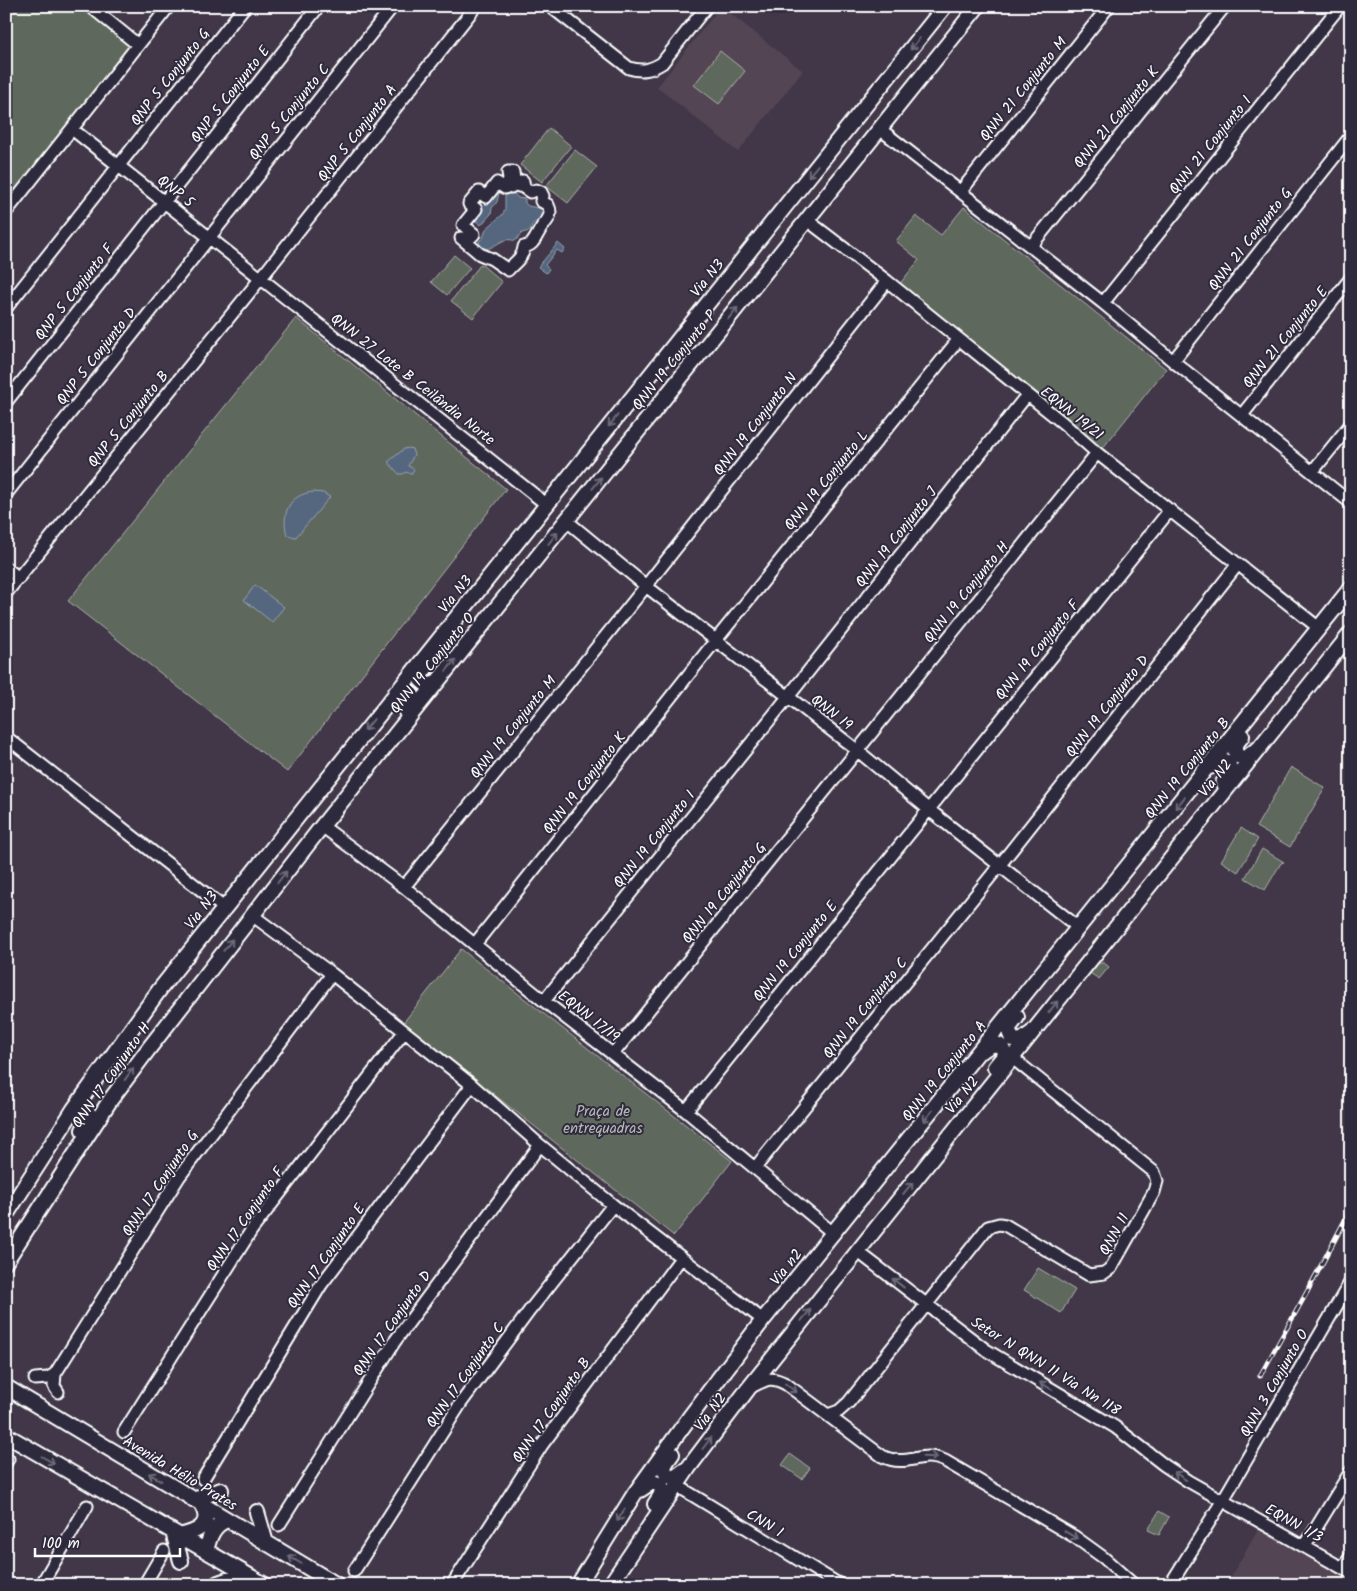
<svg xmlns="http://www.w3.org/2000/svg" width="1357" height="1591" viewBox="0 0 1357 1591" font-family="Kalam,sans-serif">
  <rect width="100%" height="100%" fill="#413748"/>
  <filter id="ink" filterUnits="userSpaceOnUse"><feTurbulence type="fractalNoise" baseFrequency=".02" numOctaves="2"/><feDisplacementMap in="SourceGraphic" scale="10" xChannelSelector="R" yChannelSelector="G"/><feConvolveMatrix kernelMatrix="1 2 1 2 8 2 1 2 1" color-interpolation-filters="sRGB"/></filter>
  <g filter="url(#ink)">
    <!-- built -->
    <path fill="#524453" d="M721,6L803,71L738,152L657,87Z
      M1259,1528L1351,1582V1585H1226Z"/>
    <!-- green -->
    <path fill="#5e675b" stroke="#aeb3ad" d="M6,6H80L131,46L9,201L6,198Z
      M720,51L745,71L719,104L694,85Z
      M549,128L571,146L542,182L520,165Z
      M575,150L597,167L568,203L546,186Z
      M964,207L1166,369L1102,449L898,286L919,260L896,241L916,216L941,235Z
      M454,255L470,268L447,295L431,282Z
      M481,264L502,282L473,318L451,301Z
      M296,318L506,489L287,772L68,601Z
      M1291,767L1325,788L1290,847L1256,827Z
      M1241,828L1258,839L1238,872L1221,861Z
      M1262,849L1284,862L1281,863L1265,890L1245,878Z
      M461,949L732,1161L674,1236L403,1023Z
      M1095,963H1104L1109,967L1099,979L1088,972Z
      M1038,1268L1075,1290L1061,1313L1024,1290Z
      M790,1454L810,1468L802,1479L782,1465Z
      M1159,1511L1169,1517L1159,1535L1148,1530Z"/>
    <!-- water -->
    <path fill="#54667f" stroke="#98a3b2" d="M496,190L499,193L497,202L492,208L491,214L481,225L473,218Z
      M513,192L518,198L525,199V203L528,206L544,209C545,219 538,219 532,225L530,231L522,233L515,241C501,235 495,251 481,249L479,241L483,238L486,229L503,214L505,209V195Z
      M558,243L565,249L562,253L557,250L545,265L549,269L546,273L538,267Z
      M409,448L412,449L414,455L408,466L414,469L411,474L406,472L403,474H399L388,462L404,449Z
      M314,492L323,493L330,497L296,537L287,535C281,513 289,494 314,492Z
      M255,585L284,607L272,622L244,600Z"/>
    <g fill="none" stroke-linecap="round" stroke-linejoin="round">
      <!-- minor casing -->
      <g stroke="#fff" stroke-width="15">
        <path id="minor" d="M90,6L138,45
          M550,6L629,68C642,72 651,70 662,63L707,6
          M1350,6L1351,7
          M72,129L546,504
          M880,129L1103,303L1173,361L1351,503
          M508,172H513L514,180L511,187L515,184L519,186L523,181L524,188L530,192L536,190L541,192L543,196L541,201L548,205C554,217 545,221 540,230C535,238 534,245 524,247C523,259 513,263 508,270L492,259L480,254L461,238L471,237L474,234L463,225L476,209L469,204L479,192L486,197L497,183L505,188L509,180Z
          M961,191L1109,6
          M6,212L169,6
          M807,220L887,281L1063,423L1097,453L1319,628
          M1031,246L1225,6
          M1103,303L1340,6
          M6,308L245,6
          M1173,361L1351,136
          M6,402L319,6
          M1242,415L1351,278
          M1312,472L1351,424
          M6,494L393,6
          M567,521L646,586L858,751L928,809L1079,928
          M6,568L19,578
          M6,593L261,278L476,6
          M6,737L224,908
          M322,826L404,887L544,1001L686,1111L834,1234
          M404,887L646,586L887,281
          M252,915L332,974L472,1085L540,1145L613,1205L763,1320
          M475,944L716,640L959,339
          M544,1001L788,697L1027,395
          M613,1054L1097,453
          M686,1111L1170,510
          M755,1168L999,866L1238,564
          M857,1251L986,1350L1115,1427L1164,1465L1188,1481L1351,1573
          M55,1374L54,1386L58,1392
          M35,1379L48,1378L55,1374L179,1177L332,974
          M749,1388C766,1380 769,1375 786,1384L882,1456C909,1469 919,1449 945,1461L1075,1537L1104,1558L1134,1585
          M828,1415L839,1411L849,1402L988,1227L999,1224L1005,1225L1089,1275L1104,1273L1111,1268L1154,1192L1157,1181L1154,1172L1005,1052
          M124,1432L251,1231L404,1032
          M6,1462L8,1459
          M203,1479L321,1285L472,1085
          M676,1485L840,1585
          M279,1525L395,1341L540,1145
          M1305,1546L1351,1471
          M1343,1568L1351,1556
          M354,1571L461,1403L530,1310L613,1205
          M41,1585L87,1506
          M144,1585L164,1551
          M452,1585L542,1445L681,1258
          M1170,1585L1223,1500L1351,1281"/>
      </g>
      <!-- major casing -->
      <g stroke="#fff" stroke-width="18">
        <path id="major" d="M430,662L421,674V680L428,686L436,683
          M396,692L405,689L412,695L413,702L406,712
          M1242,736C1237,743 1232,747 1237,756L1246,758L1256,750
          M1210,767C1216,761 1220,757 1228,763L1232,773L1223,783
          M1017,1017L1008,1029L1012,1039L1021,1041L1030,1034
          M982,1051C991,1044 1003,1039 1004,1056L995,1067
          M74,1109L80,1107L88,1112L90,1118L83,1130
          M6,1215L74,1109L160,989L945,6
          M6,1261L111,1099L150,1047L322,826L978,6
          M6,1387L337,1585
          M6,1435L265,1585
          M672,1454C667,1461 661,1467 667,1475L674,1478L685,1470
          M640,1490L652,1482L661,1485C663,1493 660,1497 655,1504
          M193,1500L221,1490
          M257,1512L266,1543
          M173,1532L181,1561
          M179,1536C197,1532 214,1525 201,1504
          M206,1551C209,1538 213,1524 228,1520
          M218,1583L244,1574
          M578,1585L635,1493L689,1418L763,1320L1351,588
          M610,1585L689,1467L748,1389L1351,633"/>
      </g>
      <!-- minor -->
      <use href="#minor" stroke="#2f2a3d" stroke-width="11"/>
      <!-- major -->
      <use href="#major" stroke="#2f2a3d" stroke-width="14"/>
      <!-- rail casing -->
      <g stroke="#fff" stroke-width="5">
        <path id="rail" d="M1260,1376L1307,1292L1351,1209"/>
      </g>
      <!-- rail -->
      <use href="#rail" stroke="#2f2a3d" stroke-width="3" stroke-dasharray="9" stroke-linecap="butt"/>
    </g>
    <!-- one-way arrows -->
    <defs><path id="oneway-shaft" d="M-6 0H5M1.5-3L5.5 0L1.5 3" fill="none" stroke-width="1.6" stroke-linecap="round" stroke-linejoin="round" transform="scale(1.25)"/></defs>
    <g stroke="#6d6a77">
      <use href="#oneway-shaft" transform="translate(915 44) rotate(128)"/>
      <use href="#oneway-shaft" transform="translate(813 171) rotate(129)"/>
      <use href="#oneway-shaft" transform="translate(733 313) rotate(-51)"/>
      <use href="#oneway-shaft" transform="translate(613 421) rotate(129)"/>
      <use href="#oneway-shaft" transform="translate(597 483) rotate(-52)"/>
      <use href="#oneway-shaft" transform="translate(553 538) rotate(-52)"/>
      <use href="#oneway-shaft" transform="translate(451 665) rotate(-51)"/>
      <use href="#oneway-shaft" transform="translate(369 725) rotate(129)"/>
      <use href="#oneway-shaft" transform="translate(1180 803) rotate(129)"/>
      <use href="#oneway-shaft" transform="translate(282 877) rotate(-52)"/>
      <use href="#oneway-shaft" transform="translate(228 945) rotate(-52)"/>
      <use href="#oneway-shaft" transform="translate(1053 1007) rotate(-52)"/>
      <use href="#oneway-shaft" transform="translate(129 1074) rotate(-54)"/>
      <use href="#oneway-shaft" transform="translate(928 1116) rotate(129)"/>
      <use href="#oneway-shaft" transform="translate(908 1188) rotate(-51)"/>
      <use href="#oneway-shaft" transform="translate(898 1283) rotate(-142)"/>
      <use href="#oneway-shaft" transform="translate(806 1315) rotate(-51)"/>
      <use href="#oneway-shaft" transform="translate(1046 1386) rotate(-149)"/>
      <use href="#oneway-shaft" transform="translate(791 1388) rotate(37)"/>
      <use href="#oneway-shaft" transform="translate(707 1443) rotate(-53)"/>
      <use href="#oneway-shaft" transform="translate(930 1457) rotate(2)"/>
      <use href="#oneway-shaft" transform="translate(48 1460) rotate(30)"/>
      <use href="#oneway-shaft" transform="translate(1180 1476) rotate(-147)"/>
      <use href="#oneway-shaft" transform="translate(155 1477) rotate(-149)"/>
      <use href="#oneway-shaft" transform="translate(621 1515) rotate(122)"/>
      <use href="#oneway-shaft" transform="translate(1071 1535) rotate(31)"/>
      <use href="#oneway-shaft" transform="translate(295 1560) rotate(-150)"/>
    </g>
  </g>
  <g text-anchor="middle" stroke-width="4" stroke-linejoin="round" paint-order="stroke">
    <!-- street labels -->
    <g font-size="15" fill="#fff" stroke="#2f2a3d">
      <text transform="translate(170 77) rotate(-52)" y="5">QNP 5 Conjunto G</text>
      <text transform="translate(1023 89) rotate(-51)" y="5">QNN 21 Conjunto M</text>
      <text transform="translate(230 94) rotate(-52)" y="5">QNP 5 Conjunto E</text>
      <text transform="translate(289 112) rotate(-51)" y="5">QNP 5 Conjunto C</text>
      <text transform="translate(1116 117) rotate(-51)" y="5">QNN 21 Conjunto K</text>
      <text transform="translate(357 133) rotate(-52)" y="5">QNP 5 Conjunto A</text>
      <text transform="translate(1210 145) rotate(-51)" y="5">QNN 21 Conjunto I</text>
      <text transform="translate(176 191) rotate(38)" y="5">QNP 5</text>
      <text transform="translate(1250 239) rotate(-52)" y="5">QNN 21 Conjunto G</text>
      <text transform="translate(707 278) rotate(-51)" y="5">Via N3</text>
      <text transform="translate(74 292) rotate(-52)" y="5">QNP 5 Conjunto F</text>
      <text transform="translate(1285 337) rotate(-51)" y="5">QNN 21 Conjunto E</text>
      <text transform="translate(96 356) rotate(-52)" y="5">QNP 5 Conjunto D</text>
      <text transform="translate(674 360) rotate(-51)" y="5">QNN 19 Conjunto P</text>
      <text transform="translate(413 379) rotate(38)" y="5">QNN 27 Lote B Ceilândia Norte</text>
      <text transform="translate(1072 413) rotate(39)" y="5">EQNN 19/21</text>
      <text transform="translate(128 419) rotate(-51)" y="5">QNP 5 Conjunto B</text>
      <text transform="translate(755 424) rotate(-52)" y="5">QNN 19 Conjunto N</text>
      <text transform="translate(826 480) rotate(-51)" y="5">QNN 19 Conjunto L</text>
      <text transform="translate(896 537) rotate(-52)" y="5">QNN 19 Conjunto J</text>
      <text transform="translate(966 592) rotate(-51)" y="5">QNN 19 Conjunto H</text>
      <text transform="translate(455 594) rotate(-51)" y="5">Via N3</text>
      <text transform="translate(1037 650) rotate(-51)" y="5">QNN 19 Conjunto F</text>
      <text transform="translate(432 663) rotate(-51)" y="5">QNN 19 Conjunto O</text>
      <text transform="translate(1107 706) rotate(-52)" y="5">QNN 19 Conjunto D</text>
      <text transform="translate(832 712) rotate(38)" y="5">QNN 19</text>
      <text transform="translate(513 727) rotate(-51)" y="5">QNN 19 Conjunto M</text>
      <text transform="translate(1187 768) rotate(-51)" y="5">QNN 19 Conjunto B</text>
      <text transform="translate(1215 778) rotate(-51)" y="5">Via N2</text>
      <text transform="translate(584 783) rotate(-52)" y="5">QNN 19 Conjunto K</text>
      <text transform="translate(654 839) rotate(-51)" y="5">QNN 19 Conjunto I</text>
      <text transform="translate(724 893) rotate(-51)" y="5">QNN 19 Conjunto G</text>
      <text transform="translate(201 910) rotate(-52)" y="5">Via N3</text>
      <text transform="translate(795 951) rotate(-51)" y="5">QNN 19 Conjunto E</text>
      <text transform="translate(865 1008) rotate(-51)" y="5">QNN 19 Conjunto C</text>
      <text transform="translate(589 1016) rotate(38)" y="5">EQNN 17/19</text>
      <text transform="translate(944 1071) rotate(-51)" y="5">QNN 19 Conjunto A</text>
      <text transform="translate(111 1075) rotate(-55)" y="5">QNN 17 Conjunto H</text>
      <text transform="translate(962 1095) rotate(-51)" y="5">Via N2</text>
      <text transform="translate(160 1183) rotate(-56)" y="5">QNN 17 Conjunto G</text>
      <text transform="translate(245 1219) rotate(-55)" y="5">QNN 17 Conjunto F</text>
      <text transform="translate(1114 1234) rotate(-61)" y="5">QNN 11</text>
      <text transform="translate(326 1256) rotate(-55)" y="5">QNN 17 Conjunto E</text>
      <text transform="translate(786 1267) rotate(-51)" y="5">Via n2</text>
      <text transform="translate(392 1323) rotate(-55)" y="5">QNN 17 Conjunto D</text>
      <text transform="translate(1046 1366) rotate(32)" y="5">Setor N QNN 11 Via Nn 118</text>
      <text transform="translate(465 1375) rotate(-55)" y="5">QNN 17 Conjunto C</text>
      <text transform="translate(1274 1383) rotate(-60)" y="5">QNN 3 Conjunto O</text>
      <text transform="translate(551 1410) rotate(-55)" y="5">QNN 17 Conjunto B</text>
      <text transform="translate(710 1412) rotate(-53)" y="5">Via N2</text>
      <text transform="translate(180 1473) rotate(31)" y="5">Avenida Hélio Prates</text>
      <text transform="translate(765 1523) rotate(31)" y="5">CNN 1</text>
      <text transform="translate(1294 1523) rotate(29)" y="5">EQNN 1/3</text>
    </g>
    <!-- park labels -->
    <g font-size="15" fill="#b7bbb5" stroke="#2f2a3d">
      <text x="603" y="1116">Praça de<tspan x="603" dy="17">entrequadras</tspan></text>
    </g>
  </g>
  <!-- margin -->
  <rect width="1357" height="1591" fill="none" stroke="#2f2a3d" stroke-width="25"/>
  <rect x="12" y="12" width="1332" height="1566" fill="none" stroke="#fff" stroke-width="2" filter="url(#ink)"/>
  <!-- scale -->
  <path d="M35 1548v8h145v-8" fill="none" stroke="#ffffff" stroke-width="2.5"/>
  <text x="42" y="1548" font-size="15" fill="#ffffff" stroke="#2f2a3d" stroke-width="4" paint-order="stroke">100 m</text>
</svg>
